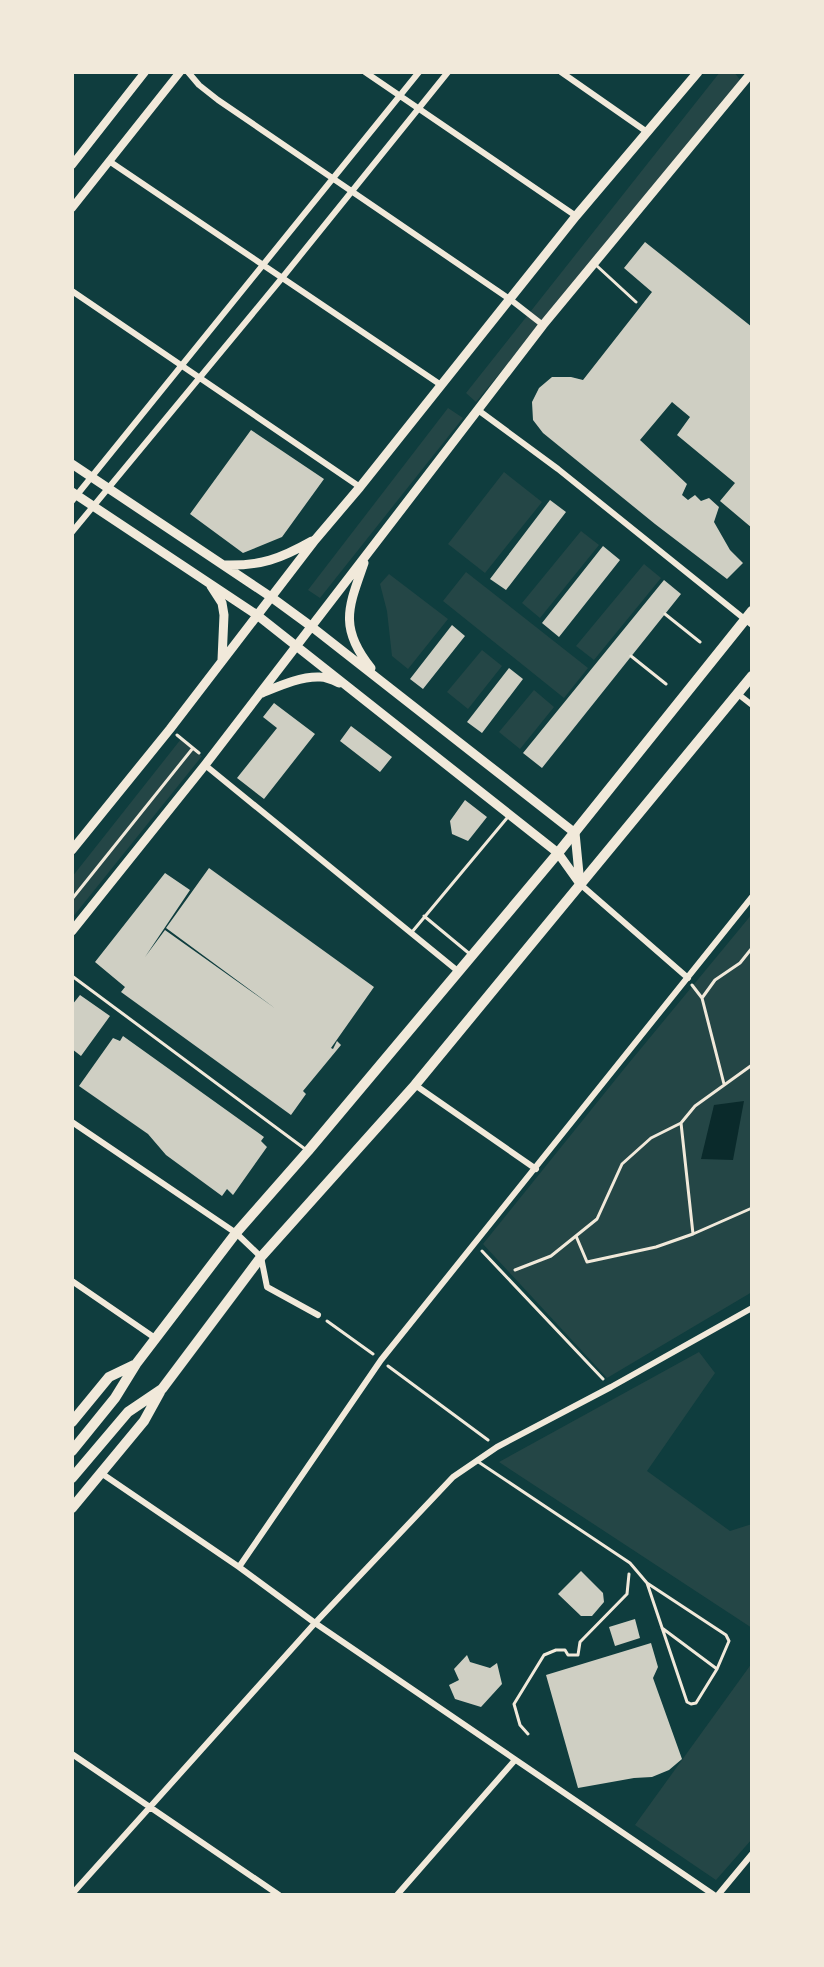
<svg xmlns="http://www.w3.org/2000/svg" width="824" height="1967" viewBox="0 0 824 1967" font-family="Commissioner,sans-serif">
  <rect width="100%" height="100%" fill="#0f3d3e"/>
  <!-- green -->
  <path fill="#244646" d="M720,72H734L741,81L476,402L466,393Z
    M448,408L463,418L320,598L308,590Z
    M504,472L542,502L485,573L448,544Z
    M581,531L599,545L540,618L522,603Z
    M644,564L661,578L594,660L576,646Z
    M466,572L588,668L564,698L443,601Z
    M389,574L448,619L408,669L392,656L387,611L380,584Z
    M482,650L502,666L468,709L447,692Z
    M534,690L554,707L520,749L499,732Z
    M181,739L202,756L72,918V877Z
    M752,914V1292L607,1378L483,1244L624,1069Z
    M699,1352L715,1373L647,1471L730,1531L752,1524V1628L499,1462Z
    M752,1663V1839L716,1880L635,1825Z"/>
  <!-- water -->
  <path fill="#0a2a2b" d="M744,1101L733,1160L701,1159L714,1105Z"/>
  <!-- building -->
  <path fill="#cfcfc3" d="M645,242L752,327V528L720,501L735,483L677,435L690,417L672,402L640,440L687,484L682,495L688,500L695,495L701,501L709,498L719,507L714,522L730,550L743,563L727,579L655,524L543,433L533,420L532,402L539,388L552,377H571L583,380L652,292L624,268Z
    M251,430L324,479L282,537L243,553L190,514Z
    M550,500L566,512L506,590L490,579Z
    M603,546L620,560L559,637L542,623Z
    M664,580L681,594L542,768L523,753Z
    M452,625L465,636L423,689L410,679Z
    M509,668L523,679L482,733L467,722Z
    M274,703L315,734L264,799L237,778L277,728L263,717Z
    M351,726L392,757L380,772L340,741Z
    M465,800L487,817L468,841L452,834L450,821Z
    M209,868L374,987L331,1048L333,1049L337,1041L341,1045L303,1091L306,1094L291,1115L121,992L125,987L95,962L165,873L190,890L145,957L165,930L276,1009L166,928Z
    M80,995L110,1016L81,1056L72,1049V1005Z
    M123,1036L264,1137L261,1141L267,1147L233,1195L227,1189L222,1196L166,1155L148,1134L79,1086L113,1038L120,1041Z
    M581,1571L603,1593L604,1602L592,1616H581L558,1594Z
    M635,1619L640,1638L615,1646L609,1627Z
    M651,1643L658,1667L653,1678L682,1759L669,1770L652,1777L634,1778L578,1788L546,1675Z
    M467,1655L470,1662L490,1668L497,1663L502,1684L481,1707L455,1699L449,1685L459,1680L454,1669Z"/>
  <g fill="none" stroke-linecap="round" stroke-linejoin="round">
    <!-- path -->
    <path stroke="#f1e9da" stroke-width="3" d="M665,614L700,642
      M631,656L666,684
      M177,735L199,753
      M72,899L193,748
      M692,985L702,998
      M752,1065L695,1106L681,1123L693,1234L752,1208
      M724,1084L702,998L715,980L740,963L752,948
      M576,1236L587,1262L656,1247L693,1234
      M482,1251L603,1379
      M515,1270L551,1256L597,1219L622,1164L651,1138L681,1123
      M327,1321L373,1354
      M388,1366L488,1440
      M528,1734L520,1725L514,1704L544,1655L556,1650H565L568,1655H578L580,1642L627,1594L629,1574"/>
    <!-- service -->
    <path stroke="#f1e9da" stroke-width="3" d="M597,266L636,302
      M424,916L471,955
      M412,932L507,818
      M72,976L305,1149
      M477,1461L630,1563L647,1583L726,1635L729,1641L717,1669L696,1703L691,1704L687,1702L647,1583
      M662,1628L717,1669"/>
    <!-- minor -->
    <path stroke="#f1e9da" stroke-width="6" d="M188,72L199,85L218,100L511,300L543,325
      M365,72L576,216
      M561,72L647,132
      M109,161L441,385
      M72,291L360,487
      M478,410L558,469L752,625
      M72,501L419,72
      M72,532L282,278L448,72
      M738,694L752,705
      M205,765L459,972
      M580,884L688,978
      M415,1085L536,1169
      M72,1122L236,1233L261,1257L267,1287L318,1315
      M72,1281L155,1338
      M101,1473L239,1567L315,1623L714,1895
      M239,1567L381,1360L752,897
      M72,1754L279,1895
      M72,1894L315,1623L453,1477L497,1447L611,1387L752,1308
      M397,1895L515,1760
      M718,1895L752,1854"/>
    <!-- tertiary -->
    <path stroke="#f1e9da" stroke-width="8" d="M72,165L145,72
      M72,208L180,72"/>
    <!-- secondary -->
    <path stroke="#f1e9da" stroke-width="9" d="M72,464L271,597L312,627L575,833L580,884
      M72,492L257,615L558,853L578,881
      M364,563C349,606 338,627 371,668
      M224,565C261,566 280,559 312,541
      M211,586L222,603L224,615L222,660
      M262,693C279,686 301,676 320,677C327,677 333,680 339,683
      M72,850L170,729L315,540L360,487L576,216L698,72
      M72,931L205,765L543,325L752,72"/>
    <!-- primary -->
    <path stroke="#f1e9da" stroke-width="10" d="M72,1422L109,1377L134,1365
      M72,1451L115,1398L136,1364L236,1233L308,1151L558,853L752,611
      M72,1478L128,1412L162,1389L261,1257L415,1085L752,676
      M72,1508L144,1421L160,1392"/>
  </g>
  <!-- border -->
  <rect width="824" height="1967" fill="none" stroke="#f1e9da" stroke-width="148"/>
</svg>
